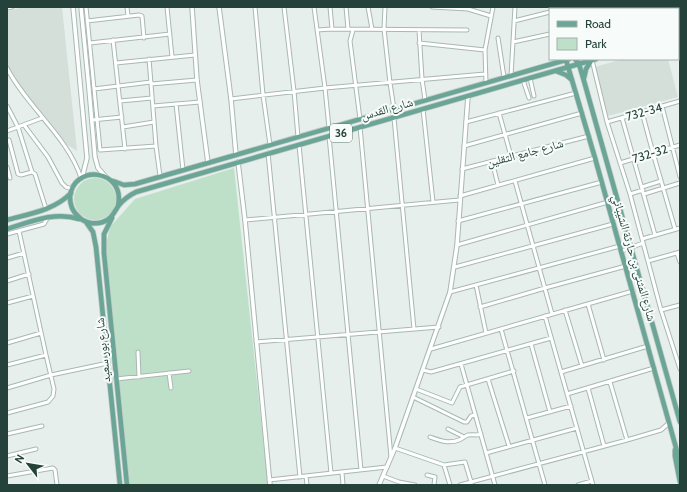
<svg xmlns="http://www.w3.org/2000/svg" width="687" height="492" viewBox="0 0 687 492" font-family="Cabin,'Noto Naskh Arabic',sans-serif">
  <rect width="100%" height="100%" fill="#e6efeb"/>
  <!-- built -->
  <path fill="#d4dfda" d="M24,7H62L77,151L66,144L23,89L7,64V11Z
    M623,59H668L678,97L608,116L595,67Z"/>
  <!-- green -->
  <path fill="#bfe0c8" d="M234,168L268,485H127L104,253L110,227L135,199Z
    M74 199a21 21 0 1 1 42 0a21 21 0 1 1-42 0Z"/>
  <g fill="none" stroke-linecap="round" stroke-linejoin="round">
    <!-- minor casing -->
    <g stroke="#a8b8b2" stroke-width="5">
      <path id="minor" d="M86,7L100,150L156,146
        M127,7L128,16
        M167,7L172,57
        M255,7L263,95L270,145
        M284,7L294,91L298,137
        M314,7L325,88L329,128
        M330,7L332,29
        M346,7L348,29
        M368,7L372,29
        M385,7L384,29L390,83L394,109
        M432,7L468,9L491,16
        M654,7L655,9
        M7,8L12,7
        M87,21L139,15L142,16L144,38
        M514,21L550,12
        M317,30L332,29L467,30
        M353,30L350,41L360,119
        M419,30L422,79L425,100
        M498,38L504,77
        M113,40L125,149
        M513,42L550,34
        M90,43L170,34
        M419,43L485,50
        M149,59L156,146L160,176
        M592,60L607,122L630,194L661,310L680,369
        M116,63L195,55
        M7,68C27,107 68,137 81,178
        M511,76L515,7
        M530,78L534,96
        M523,80L529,98
        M486,83L485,50L493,7
        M151,84L197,80
        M94,89L151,82
        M231,99L325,88L485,74
        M120,101L152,98
        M176,104L183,170
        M7,106L18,127L32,172L35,174L46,209
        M153,106L200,102
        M662,106L680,177
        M423,109L433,202
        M642,112L653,153L675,229
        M499,113L511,156
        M394,118L414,329
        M622,118L655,235
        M92,120L122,117
        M466,122L576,93
        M607,122L680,101
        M24,125L48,157L62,183L66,187L72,189
        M123,127L154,122
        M360,127L391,457
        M7,131L42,118
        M329,136L361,470
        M9,140L18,174L21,175L32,172
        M299,145L331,473
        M464,146L582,113
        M268,153L300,477
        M492,161L498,185
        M620,163L680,145
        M7,167L10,178
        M462,169L589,136
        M515,181L552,314
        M642,187L661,181
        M630,194L643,190
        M644,194L680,183
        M460,196L595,158
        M245,220L459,200
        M458,221L602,182
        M7,234L44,224L48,217
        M642,239L680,228
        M457,245L608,202
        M622,251L643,243
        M677,253L680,262
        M7,258L24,253
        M648,261L680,252
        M455,267L613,224
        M7,281L29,274
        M476,285L486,333
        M450,292L620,246
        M7,303L33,296
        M588,304L604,360
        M480,307L545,288L626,266
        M565,310L582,366
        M661,310L680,305
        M545,316L593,485
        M501,329L545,485
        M256,342L439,327
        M7,343L41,333
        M531,344L550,412
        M431,349L633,291
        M138,352L139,377
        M461,364L495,485
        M7,365L46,355
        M423,370L431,372L551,338
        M561,372L648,346
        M169,373L171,388
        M116,379L189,371
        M488,379L509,446
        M610,382L627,440
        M7,388L51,375L108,363
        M588,388L604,446
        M416,389L452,403L460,387L514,371
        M567,394L654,368
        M413,397L464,422H467L471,416L475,415
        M7,413L48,402L53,396L54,389L46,355L19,231
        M527,418L571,406
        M448,429L464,437
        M7,434L42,426
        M430,437C441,441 449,444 459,440C462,439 465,436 468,435C473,434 476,436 481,434
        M395,448L444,465L465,462L472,485
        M486,453L577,428
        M7,456L36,449
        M444,465L450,485
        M342,472L343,485
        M427,475L435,477L434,485
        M7,476L53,468L55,470L57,485
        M306,476L307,485
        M383,476L399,482L415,485
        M269,480L387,467
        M460,485L627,440L661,430L669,423
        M578,485L592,481"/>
    </g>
    <!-- tertiary casing -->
    <g stroke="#a8b8b2" stroke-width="5.5">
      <path id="tertiary" d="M73,7L87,158L82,178
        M81,7L89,89L95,157L98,168L105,176
        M192,7L197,80L208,163
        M219,7L231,99L236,155
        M569,9V7
        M238,162L245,220L270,485
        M379,485L395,448L450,292L457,245L468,96"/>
    </g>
    <!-- primary casing -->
    <g stroke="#c2cac8" stroke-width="6">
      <path id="primary" d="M678,28L680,27
        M678,35H680
        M575,59L579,64L584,81L680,422
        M566,60L595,158L680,462
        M556,71L566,75L572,80
        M584,78L586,69L591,61
        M113,181L124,185L135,184L569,59
        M118,206C126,169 73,163 70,197C70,204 72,211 78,216C84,223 94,225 103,222C112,219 114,212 119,205C124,199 130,195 136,192L596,59
        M112,218L104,234V253L127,485
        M7,220C29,214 55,210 71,193
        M86,222L93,232L96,247L120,485
        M7,229C30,222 55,211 79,219
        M675,450V456L680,482"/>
    </g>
    <!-- minor -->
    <use href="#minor" stroke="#fff" stroke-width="3"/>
    <!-- tertiary -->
    <use href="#tertiary" stroke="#fff" stroke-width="3.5"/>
    <!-- primary -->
    <use href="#primary" stroke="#6aa596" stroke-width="4.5"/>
  </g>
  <g text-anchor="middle" stroke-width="4" stroke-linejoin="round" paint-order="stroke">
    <!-- shield labels -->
    <rect fill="#f7fbf9" stroke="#637a73" stroke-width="1" x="330" y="124" width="22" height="18" rx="3"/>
    <g font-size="11" font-weight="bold" fill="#24423a">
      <text x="341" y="137">36</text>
    </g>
    <!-- street labels -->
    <g font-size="12" fill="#24423a" stroke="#f7fbf9">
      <text transform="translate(387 109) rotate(-16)" y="4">شارع القدس</text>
      <text transform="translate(644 112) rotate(-16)" y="4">732-34</text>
      <text transform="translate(525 153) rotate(-15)" y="4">شارع جامع الثقلين</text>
      <text transform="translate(650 154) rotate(-17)" y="4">732-32</text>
      <text transform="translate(634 258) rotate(74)" y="4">شارع المثنى بن حارثة الشيباني</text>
      <text transform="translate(103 350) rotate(-96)" y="4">شارع بور سعيد</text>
    </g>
  </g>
  <!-- border -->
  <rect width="687" height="492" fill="none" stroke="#24423a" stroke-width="16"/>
  <!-- legend -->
  <rect x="549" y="8" width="130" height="52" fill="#f7fbf9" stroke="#a3b1ad"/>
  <rect x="557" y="21" width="20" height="6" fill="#6aa596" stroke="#a3b1ad"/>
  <text x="585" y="28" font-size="12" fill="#24423a">Road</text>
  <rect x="557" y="38" width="20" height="12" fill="#bfe0c8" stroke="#a3b1ad"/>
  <text x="585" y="48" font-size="12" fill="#24423a">Park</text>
  <!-- north arrow -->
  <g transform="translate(28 464) rotate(301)" stroke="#f7fbf9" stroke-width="3" paint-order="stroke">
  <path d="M0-3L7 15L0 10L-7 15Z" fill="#24423a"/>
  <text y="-6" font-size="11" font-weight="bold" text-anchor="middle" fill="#24423a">N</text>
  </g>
</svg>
